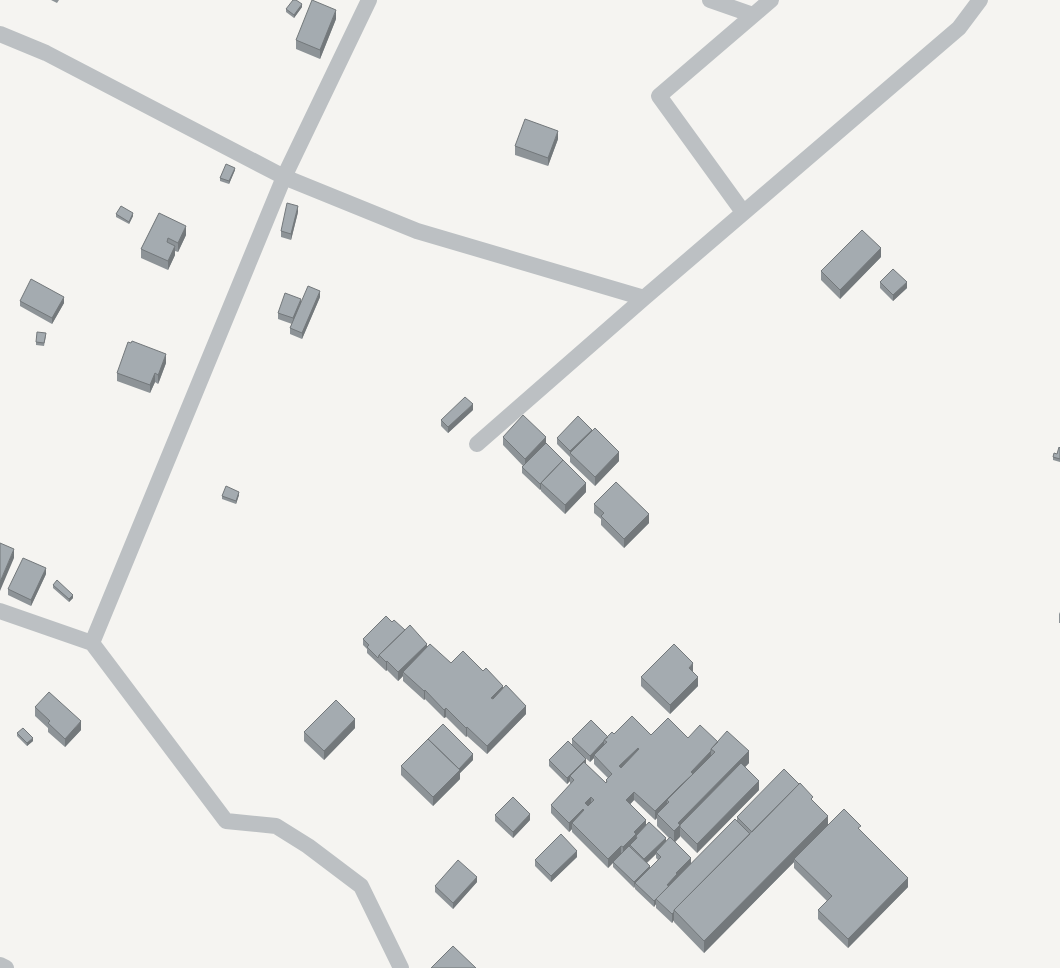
<svg xmlns="http://www.w3.org/2000/svg" width="1060" height="968" viewBox="0 0 1060 968" font-family="Inter,sans-serif">
  <rect width="100%" height="100%" fill="#f5f4f1"/>
  <g fill="none" stroke-linecap="round" stroke-linejoin="round">
    <!-- street -->
    <path stroke="#bcc0c3" stroke-width="16" d="M710,0L753,15
      M0,34L46,53L284,177L417,231L644,298
      M743,212L659,96L771,0
      M477,444L644,298L959,28L980,0
      M0,611L92,643L226,821L276,826L308,846L361,886L401,968
      M92,643L284,177L369,0
      M0,965L6,968"/>
  </g>
  <!-- wall -->
  <path fill="#8d9397" fill-rule="evenodd" d="M51,0H59L57,3Z
    M302,7L294,18L286,12V9Z
    M336,19L320,59L296,49V40Z
    M558,139L548,166L515,155V146Z
    M235,170L229,184L220,181V178Z
    M298,212L291,240L281,237V231Z
    M159,213L186,235L178,252L175,251V255L168,270L141,258V249Z
    M116,214L133,216L129,224L116,217Z
    M881,257L840,299L821,280V271Z
    M880,282L907,288L893,301L880,288Z
    M320,297L302,339L290,334V328L292,324L278,319V313L301,304Z
    M20,301L64,303L52,324L20,306Z
    M46,336L44,346L36,345V342Z
    M166,363L159,382L158,384L155,382L150,393L117,381V373Z
    M473,410L448,433L441,426V420Z
    M592,431L619,461L595,486L570,462V457L557,444V438Z
    M503,437L546,443L564,461L586,492L565,514L541,491V489L540,490L522,473V467L523,466L503,445Z
    M1060,448V462L1053,460V457L1057,454Z
    M239,495L236,504L222,499V496Z
    M594,504L649,523L624,548L601,525V519L594,513Z
    M46,574L31,606L8,595V589Z
    M53,585L73,598L69,602L53,588Z
    M1060,612V623H1059V614Z
    M392,622L405,630L451,663L483,671L503,688L526,714L487,754L467,736L466,737L446,717L444,718L425,699L424,700L403,681V676L398,681L387,670L386,671L367,653V649L363,645V639Z
    M693,672L698,686L670,714L641,686V677Z
    M35,707L81,730L65,747L48,732V728L35,716Z
    M355,728L324,760L304,741V732Z
    M17,733L33,741L27,746L17,736Z
    M614,734L651,735L688,738L718,742L749,763L745,767L759,790L697,853L680,836L675,842L691,864L737,821V817L813,802L828,825L861,831L908,887L848,948L818,919V910L827,901L794,868V862L704,953L674,922V920L672,923L656,908V904L654,907L635,889V887L634,888L613,867V862L608,868L572,832V829L569,832L551,813V805L570,785V781L567,784L549,766V760L572,745V739L608,737ZM582,755L590,762L594,758V764L608,778L606,780V783L586,764ZM634,800L655,820L657,818V826L669,838L666,842L646,825L630,804ZM656,854V858L658,860L650,868L647,863Z
    M473,760L460,773V779L433,806L401,775V766Z
    M495,815L530,820L513,838L495,821Z
    M577,857L551,882L535,866V860Z
    M477,882L453,909L435,892V886Z"/>
  <!-- shaded-wall -->
  <path fill="#73787b" d="M302,4V7L294,18V15Z
    M336,10V19L320,59V50Z
    M558,131V139L548,166V158Z
    M235,168V170L229,184V181Z
    M298,206V212L291,240V234Z
    M133,213V216L129,224V222Z
    M186,226V235L178,252V243Z
    M175,246V255L168,270V261Z
    M881,248V257L840,299V290Z
    M907,282V288L893,301V295Z
    M320,291V297L302,339V333Z
    M64,297V303L52,324V318Z
    M301,299V305L293,324V318Z
    M166,354V363L158,384V375Z
    M155,373V382L150,393V385Z
    M473,404V410L448,433V427Z
    M592,430V436L570,453V451Z
    M546,437V446L525,468V459Z
    M619,452V461L595,486V477Z
    M541,483V489L540,490V484Z
    M586,483V492L565,514V505Z
    M239,492V495L236,504V501Z
    M649,514V523L624,548V539Z
    M14,549V558L0,591V582Z
    M46,568V574L31,606V600Z
    M73,595V598L69,602V599Z
    M427,644V652L403,672V676L398,681V672Z
    M387,661V670L386,671V662Z
    M693,663V672L689,668Z
    M698,677V686L670,714V705Z
    M503,686V694L491,706V698Z
    M425,690V699L424,700V691Z
    M526,706V714L487,754V746Z
    M446,708V717L444,718V710Z
    M355,719V728L324,760V751Z
    M81,721V730L65,747V739Z
    M467,727V736L466,737V728Z
    M33,738V741L27,746V743Z
    M604,741V747L594,755V758L590,762V756Z
    M638,748V756L619,775V766Z
    M711,751V760L681,796L691,772Z
    M749,751V763L683,830L680,827V837L674,843V831L678,823Z
    M473,754V760L460,773V779L433,806V797L459,769Z
    M586,759V765L570,776V781L567,784V778Z
    M759,781V790L697,853V844Z
    M680,786L669,802L667,800V808L657,814V818L655,820V811Z
    M634,792V800L626,809V800Z
    M591,797V806L585,812V803Z
    M583,809V818L572,823V829L569,832V823Z
    M530,814V820L513,838V832Z
    M828,816V828L794,859V862L704,953V941Z
    M646,820V829L636,837V843L630,845V849L623,856V847L634,832Z
    M666,838V844L656,852V854L644,865V859Z
    M621,846V855L608,868V859Z
    M577,851V857L551,882V876Z
    M691,858V864L656,899V904L654,907V901L676,873Z
    M650,866V872L635,883L634,888V882Z
    M477,877V882L453,909V903Z
    M908,878V887L848,948V939Z
    M674,912V920L672,923V914Z"/>
  <!-- building -->
  <path fill="#a4abb0" stroke="#73787b" fill-rule="evenodd" d="M293,0H296L302,4L294,15L286,9Z
    M312,0L336,10L320,50L296,40Z
    M525,119L558,131L548,158L515,146Z
    M226,164L235,168L229,181L220,178Z
    M287,203L298,206L291,234L281,231Z
    M121,206L133,213L129,222L116,214Z
    M159,213L186,226L178,243L168,238L167,242L175,246L168,261L141,249Z
    M862,230L881,248L840,290L821,271Z
    M893,269L907,282L893,295L880,282Z
    M31,279L64,297L52,318L20,301Z
    M308,286L320,291L302,333L290,328Z
    M285,293L301,299L293,318L278,313Z
    M37,332L46,333L44,343L36,342Z
    M132,341L166,354L159,373L158,375L155,373L150,385L117,373L128,342L131,343Z
    M465,397L473,404L448,427L441,420Z
    M523,415L546,437L525,459L503,437Z
    M578,416L592,430L570,451L557,438Z
    M595,428L619,452L595,477L570,453Z
    M546,443L564,461L563,460L540,484L522,467Z
    M1059,447L1060,448V459L1053,457L1054,453L1057,454Z
    M563,460L586,483L565,505L541,483Z
    M616,482L649,514L624,539L601,516L604,513L594,504Z
    M226,486L239,492L236,501L222,496Z
    M0,543L14,549L0,582Z
    M23,558L46,568L31,600L8,589Z
    M57,580L73,595L69,599L53,585Z
    M386,616L392,622L394,620L405,630L379,655L378,658L367,647L369,645L363,639Z
    M410,625L427,644L398,672L387,661L386,662L379,655Z
    M430,644L451,663L463,651L483,671L486,668L503,686L491,698L493,699L506,685L526,706L487,746L467,727L466,728L446,708L444,710L425,690L424,691L403,672Z
    M674,644L693,663L689,668L698,677L670,705L641,677Z
    M49,692L81,721L65,739L48,723L50,721L35,707Z
    M336,700L355,719L324,751L304,732Z
    M632,716L651,735L668,718L688,738L700,725L718,742L711,749V751L691,772L693,774L680,786L655,811L634,792L626,800L646,820L634,832L636,834L623,847L621,846L608,859L572,823L584,810L583,809L569,823L551,805L574,780L570,776L584,762L606,783L607,781L606,780L612,774L594,755L607,742L604,740L612,732L614,734ZM638,748L639,749L621,768L619,766ZM591,797L594,800L588,806L585,803Z
    M591,720L608,737L604,740V741L590,756L572,739Z
    M443,724L473,754L459,769L428,739Z
    M23,728L33,738L27,743L17,733Z
    M727,731L749,751L678,823L680,825L674,831L657,814L669,802L667,800L715,752L711,749Z
    M428,739L460,770L433,797L401,766Z
    M568,741L586,759L567,778L549,760Z
    M741,763L759,781L697,844L680,827V825Z
    M784,769L799,784L752,832L737,817Z
    M800,783L813,797L811,799L828,816L704,941L674,910Z
    M513,797L530,814L513,832L495,815Z
    M844,809L861,826L858,828L908,878L848,939L818,910L832,896L794,859Z
    M735,819L750,834L674,910V912L672,914L656,899Z
    M649,822L666,838L644,859L630,845L637,838L636,836Z
    M561,834L577,851L551,876L535,860Z
    M670,837L691,858L676,873L677,874L667,885L669,886L654,901L635,883L661,857L656,852Z
    M629,846L650,866L634,882L613,862Z
    M458,860L477,877L453,903L435,886Z
    M453,946L476,968H431Z"/>
</svg>
